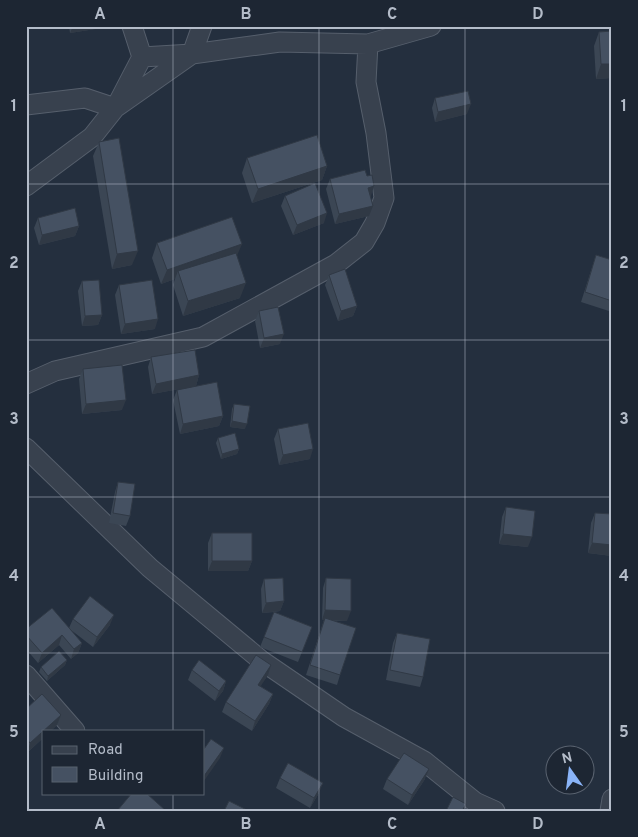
<svg xmlns="http://www.w3.org/2000/svg" width="638" height="837" viewBox="0 0 638 837" font-family="Overpass,sans-serif">
  <rect width="100%" height="100%" fill="#242f3e"/>
  <g fill="none" stroke-linecap="round" stroke-linejoin="round">
    <!-- minor casing -->
    <g stroke="#565f6c" stroke-width="21">
      <path id="minor" d="M142,57L192,54L202,26
        M26,105L85,98L115,108L92,137L26,186
        M117,105L142,57L132,26
        M115,108L192,54L280,42L368,44
        M26,384L55,371L203,337L336,264L364,242L375,223L384,198L376,133L366,82L368,44L431,26
        M26,448L150,568L262,661L344,717L424,761L475,802L495,811
        M26,675L75,731
        M610,811L612,799"/>
    </g>
    <!-- minor -->
    <use href="#minor" stroke="#38414e" stroke-width="19"/>
  </g>
  <!-- wall -->
  <path fill="#3b4654" d="M69,26H114L70,33Z
    M610,26H612V78L596,79L594,46L599,32L611,31Z
    M435,98L467,114L435,122L432,108Z
    M99,142L132,265L112,269L93,156Z
    M247,158L327,166L322,180L252,203L242,173Z
    M367,176L374,186L370,196L369,216L335,224L326,189L330,179Z
    M285,196L324,223L293,235L281,206Z
    M38,218L79,226L75,236L39,245L34,228Z
    M157,243L237,256L240,298L183,316L173,285L175,279L161,284L152,258Z
    M596,255L612,260V312L581,302Z
    M329,275L357,306L353,316L338,321L325,285Z
    M82,281L102,315L98,325L82,326L78,291Z
    M119,285L155,329L121,334L115,295Z
    M259,311L280,344L260,348L255,321Z
    M151,357L199,375L196,386L152,394L148,367Z
    M83,369L122,410L82,414L79,379Z
    M177,390L223,416L219,426L180,434L173,400Z
    M234,404L245,429L230,427L232,409Z
    M278,429L310,459L279,465L274,439Z
    M218,438L239,449L237,454L221,459L216,443Z
    M118,482L130,516L126,526L109,523L115,492Z
    M506,507L528,547L499,544L502,517Z
    M595,513L612,514V556L588,553L591,523Z
    M212,533L252,561L248,571H208V543Z
    M326,578L347,621H334L340,675L337,685L306,675L324,620H322L323,588Z
    M264,579L284,601L280,611L274,612L312,627L298,662L260,647L274,612L262,613L261,589Z
    M73,619L110,625L93,647L71,630L82,643L78,653L71,659L59,645L38,663L26,649V629L69,628Z
    M397,633L423,677L420,687L386,680L393,643Z
    M67,660L65,665L47,681L39,672L41,667Z
    M192,670L226,681L223,691L215,701L188,680Z
    M268,675L260,686L273,694L269,704L252,731L222,712L226,702Z
    M26,709L61,715L57,725L27,753Z
    M280,778L319,793L310,808L276,788Z
    M387,779H425L408,805L383,789Z"/>
  <!-- shaded-wall -->
  <path fill="#303945" d="M73,26H114L70,33Z
    M278,26H291L277,28Z
    M601,64H612V78L596,79Z
    M471,104L467,114L435,122L438,112Z
    M327,166L322,180L252,203L258,189Z
    M374,186L371,196L364,198L368,188Z
    M373,206L369,216L335,224L339,214Z
    M327,213L324,223L293,235L297,225Z
    M79,226L75,236L39,245L42,235Z
    M242,244L236,258L178,271L175,279L161,284L167,270Z
    M138,251L132,265L112,269L117,254Z
    M246,283L240,298L183,316L188,301Z
    M357,306L353,316L338,321L341,311Z
    M102,315L98,325L82,326L85,316Z
    M158,319L155,329L121,334L125,324Z
    M284,334L280,344L260,348L264,338Z
    M199,375L196,386L152,394L156,384Z
    M126,400L122,410L82,414L86,404Z
    M223,416L219,426L180,434L183,424Z
    M232,421L247,424L245,429L230,427Z
    M239,449L237,454L221,459L222,454Z
    M313,449L310,459L279,465L283,455Z
    M503,534L532,537L528,547L499,544Z
    M592,543L612,545V556L588,553Z
    M212,561H252L248,571H208Z
    M284,601L280,611L262,613L266,603Z
    M325,610L351,611L347,621L322,620Z
    M114,615L110,625L93,647L97,637Z
    M62,635L59,645L38,663L42,653Z
    M82,643L78,653L71,659L74,649Z
    M67,660L65,665L47,681L48,676Z
    M271,665L268,675L255,695L258,685Z
    M226,681L223,691L215,701L219,691Z
    M273,694L269,704L252,731L255,721Z
    M61,715L57,725L51,731H44V737L27,753L30,743Z
    M224,748L220,758L204,781V776Z
    M429,769L425,779L408,805L412,795Z
    M323,783L319,793L310,808L314,798Z"/>
  <!-- building -->
  <path fill="#455162" stroke="#303945" d="M26,29L27,46H26Z
    M612,31V64H601L599,32Z
    M468,91L471,104L438,112L435,98Z
    M317,135L327,166L258,189L247,158Z
    M119,138L138,251L117,254L99,142Z
    M365,170L367,176L372,175L374,186L368,188L373,206L339,214L330,179Z
    M315,183L327,213L297,225L285,196Z
    M75,208L79,226L42,235L38,218Z
    M232,217L242,244L167,270L157,243Z
    M236,253L246,283L188,301L178,271Z
    M596,255L612,260V301L585,292Z
    M345,269L357,306L341,311L329,275Z
    M99,280L102,315L85,316L82,281Z
    M152,280L158,319L125,324L119,285Z
    M278,307L284,334L264,338L259,311Z
    M195,350L199,375L156,384L151,357Z
    M122,365L126,400L86,404L83,369Z
    M217,382L223,416L183,424L177,390Z
    M234,404L250,406L247,424L232,421Z
    M308,423L313,449L283,455L278,429Z
    M235,433L239,449L222,454L218,438Z
    M118,482L135,484L130,516L113,513Z
    M506,507L535,511L532,537L503,534Z
    M595,513L612,514V545L592,543Z
    M212,533H252V561H212Z
    M283,578L284,601L266,603L264,579Z
    M326,578L351,579V611L325,610Z
    M90,596L114,615L97,637L73,619Z
    M52,608L82,643L74,649L62,635L42,653L26,635V629Z
    M274,612L312,627L302,652L264,637Z
    M325,618L356,628L340,675L310,665Z
    M397,633L430,639L423,677L390,670Z
    M59,651L67,660L48,676L41,667Z
    M256,655L271,665L258,685L273,694L255,721L226,702Z
    M199,660L226,681L219,691L192,670Z
    M42,694L61,715L30,743L26,738V709Z
    M211,739L224,748L204,776V749Z
    M404,753L429,769L412,795L387,779Z
    M288,763L323,783L314,798L280,778Z
    M132,793H146L165,810V811H117Z
    M453,797L466,804L462,811H446Z
    M229,801L249,811H224Z"/>
  <!-- grid -->
  <path fill="none" stroke="#b4bcc9" stroke-width="1" stroke-opacity="0.55" d="M173,26V731M319,26V811M465,26V811M26,184H612M26,340H612M26,497H612M26,653H612M173,793V811"/>
  <!-- border -->
  <rect width="638" height="837" fill="none" stroke="#1d2633" stroke-width="55"/>
  <!-- legend -->
  <rect x="42" y="730" width="162" height="65" fill="#1d2633" stroke="#59626f"/>
  <rect x="52" y="746" width="25" height="8" fill="#38414e" stroke="#59626f"/>
  <text x="88" y="754" font-size="15" fill="#b4bcc9">Road</text>
  <rect x="52" y="767" width="25" height="15" fill="#455162" stroke="#59626f"/>
  <text x="88" y="780" font-size="15" fill="#b4bcc9">Building</text>
  <!-- north arrow -->
  <g transform="translate(570 770) rotate(346)"><circle r="24" fill="#1d2633" stroke="#59626f"/>
  <path d="M0-4L9 19L0 12L-9 19Z" fill="#8ab4f8"/>
  <text y="-8" font-size="14" font-weight="bold" text-anchor="middle" fill="#b4bcc9">N</text>
  </g>
  <rect x="28" y="28" width="582" height="782" fill="none" stroke="#b4bcc9" stroke-width="2"/>
  <g font-size="16" text-anchor="middle" font-weight="bold" fill="#b4bcc9">
    <text x="100" y="19">A</text>
    <text x="246" y="19">B</text>
    <text x="392" y="19">C</text>
    <text x="538" y="19">D</text>
    <text x="14" y="111">1</text>
    <text x="624" y="111">1</text>
    <text x="14" y="268">2</text>
    <text x="624" y="268">2</text>
    <text x="14" y="424">3</text>
    <text x="624" y="424">3</text>
    <text x="14" y="581">4</text>
    <text x="624" y="581">4</text>
    <text x="14" y="737">5</text>
    <text x="624" y="737">5</text>
    <text x="100" y="829">A</text>
    <text x="246" y="829">B</text>
    <text x="392" y="829">C</text>
    <text x="538" y="829">D</text>
  </g>
</svg>
